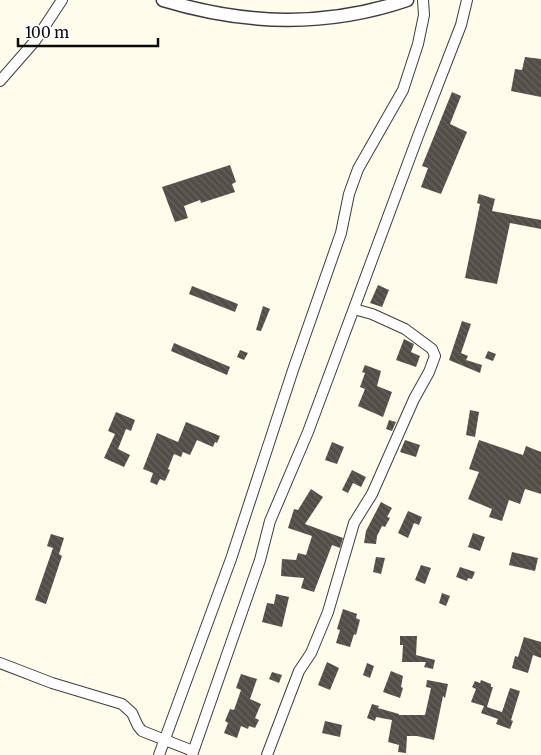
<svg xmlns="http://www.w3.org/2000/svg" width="541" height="755" viewBox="0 0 541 755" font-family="Merriweather,serif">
  <defs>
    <pattern id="building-back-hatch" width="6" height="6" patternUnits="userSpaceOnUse" patternTransform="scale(1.25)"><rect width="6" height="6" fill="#534d48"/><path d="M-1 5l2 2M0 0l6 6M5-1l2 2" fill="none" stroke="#67625e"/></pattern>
  </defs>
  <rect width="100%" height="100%" fill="#fefceb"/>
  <!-- building -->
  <path fill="url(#building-back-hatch)" d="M525,57L541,59V97L511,91L515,69L522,70Z
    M452,92L461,96L450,124L467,132L441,194L421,187L428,168L422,166Z
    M230,165L236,182L232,184L235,192L201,203L200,200L184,206L188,218L175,222L162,187Z
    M479,194L495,199L492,211L541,220V229L510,223L497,284L465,278L480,204L477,203Z
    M378,285L389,290L382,307L370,303Z
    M192,286L238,304L235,312L189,294Z
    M263,306L270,309L261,331L256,330Z
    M462,321L471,324L461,353L468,356L466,360L482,365L480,373L449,360Z
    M404,339L414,344L411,352L420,356L416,367L396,360Z
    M174,343L230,367L227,375L171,351Z
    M240,350L248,353L244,360L237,357Z
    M488,351L496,354L493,361L485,358Z
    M365,365L381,371L377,386L392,392L383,417L358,406L365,389L360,387L365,373L362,372Z
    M470,410L479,412L475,437L466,435Z
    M116,412L135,420L131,431L126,429L118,449L130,455L124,467L104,458L115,434L108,431Z
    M389,420L396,422L392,431L386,429Z
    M186,422L220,436L217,443L215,442L213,447L197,440L190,455L183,452L181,457L174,454L168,469L170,470L165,481L160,479L157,485L150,482L153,473L143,469L157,433L178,442Z
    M405,440L420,445L416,457L400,452Z
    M479,440L523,455L526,446L541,452V494L525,489L520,504L509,500L502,521L489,517L492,509L468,499L479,472L469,469Z
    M332,442L344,447L337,464L325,460Z
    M352,470L366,477L361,487L353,483L348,493L342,490Z
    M311,489L323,497L305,524L343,538L340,548L332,545L314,592L301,588L304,578L281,576L282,559L296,560L298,553L306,555L312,536L288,528L294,509L298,510Z
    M381,502L392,508L387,517L390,518L385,527L382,526L377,536L376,544L364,543L366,531Z
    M408,511L422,517L419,525L414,523L408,538L398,533Z
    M473,533L485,537L480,551L468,547Z
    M51,534L64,538L59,554L62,556L46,604L35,600L53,548L47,546Z
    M512,552L538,558L535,571L509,565Z
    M376,557L385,558L381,574L373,572Z
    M421,565L431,568L425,584L415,580Z
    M460,567L475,572L472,579L468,578L467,581L456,577Z
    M442,593L450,596L446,606L439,603Z
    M276,594L289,597L282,627L262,622L267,603L274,604Z
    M343,609L357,614L356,618L360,620L356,635L354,634L350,647L336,643L340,630L337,629Z
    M400,636H417L416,655L435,660L433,669L424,667L426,662H402L403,645H400Z
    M524,637L541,642V658L533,655L528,673L512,668L515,656L518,657Z
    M327,662L339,668L330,690L318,685Z
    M367,663L374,666L370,678L363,675Z
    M391,671L403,676L401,687L403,688L400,698L383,692Z
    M272,672L282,675L279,683L269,679Z
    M241,674L257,679L250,699L261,704L255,718L259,720L255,728L249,726L248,729L241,726L237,738L224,733L228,723L225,721L230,709L234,710L241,690L236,688Z
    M427,680L448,684L445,698L443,696L434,740L417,736H407L406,753L398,752L399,745L388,742L392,720L376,717L375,721L367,718L372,704L379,706L378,708L399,714V715H425L431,688L426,687Z
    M481,680L491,684V687H493L487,707L502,712L510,688L520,691L511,720L513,721L510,729L496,724L498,719L481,713L484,706L471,702L476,689L472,687L475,681L480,683Z
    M325,721L342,725L340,737L322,733Z"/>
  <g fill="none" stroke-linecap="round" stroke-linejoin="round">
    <!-- minor casing -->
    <g stroke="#3e3e3e" stroke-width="12">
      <path id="minor" d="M0,81L35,41L62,0
        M0,663L52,683L122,704L132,713L138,726L142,731L193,751
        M159,755L231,559L293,370L341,233L349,194L358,169L403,90L418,44L424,15L423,0
        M192,755L260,560L270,521L308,432L418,136L461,25L467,0
        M267,755L299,671L311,653L328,612L354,523L372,494L414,399L429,372L435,356L432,349L405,329L372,314L354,309"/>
    </g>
    <!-- tertiary casing -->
    <g stroke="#3e3e3e" stroke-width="15">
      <path id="tertiary" d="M163,0C245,25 325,28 407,0"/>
    </g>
    <!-- minor -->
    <use href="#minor" stroke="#fff" stroke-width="10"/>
    <!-- tertiary -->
    <use href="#tertiary" stroke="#fff" stroke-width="12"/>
  </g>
  <!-- scale -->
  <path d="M18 38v8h140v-8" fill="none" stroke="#0b0b0b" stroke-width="2.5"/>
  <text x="25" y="38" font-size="15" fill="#0b0b0b" stroke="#ffffff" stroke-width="4" paint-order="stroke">100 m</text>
</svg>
